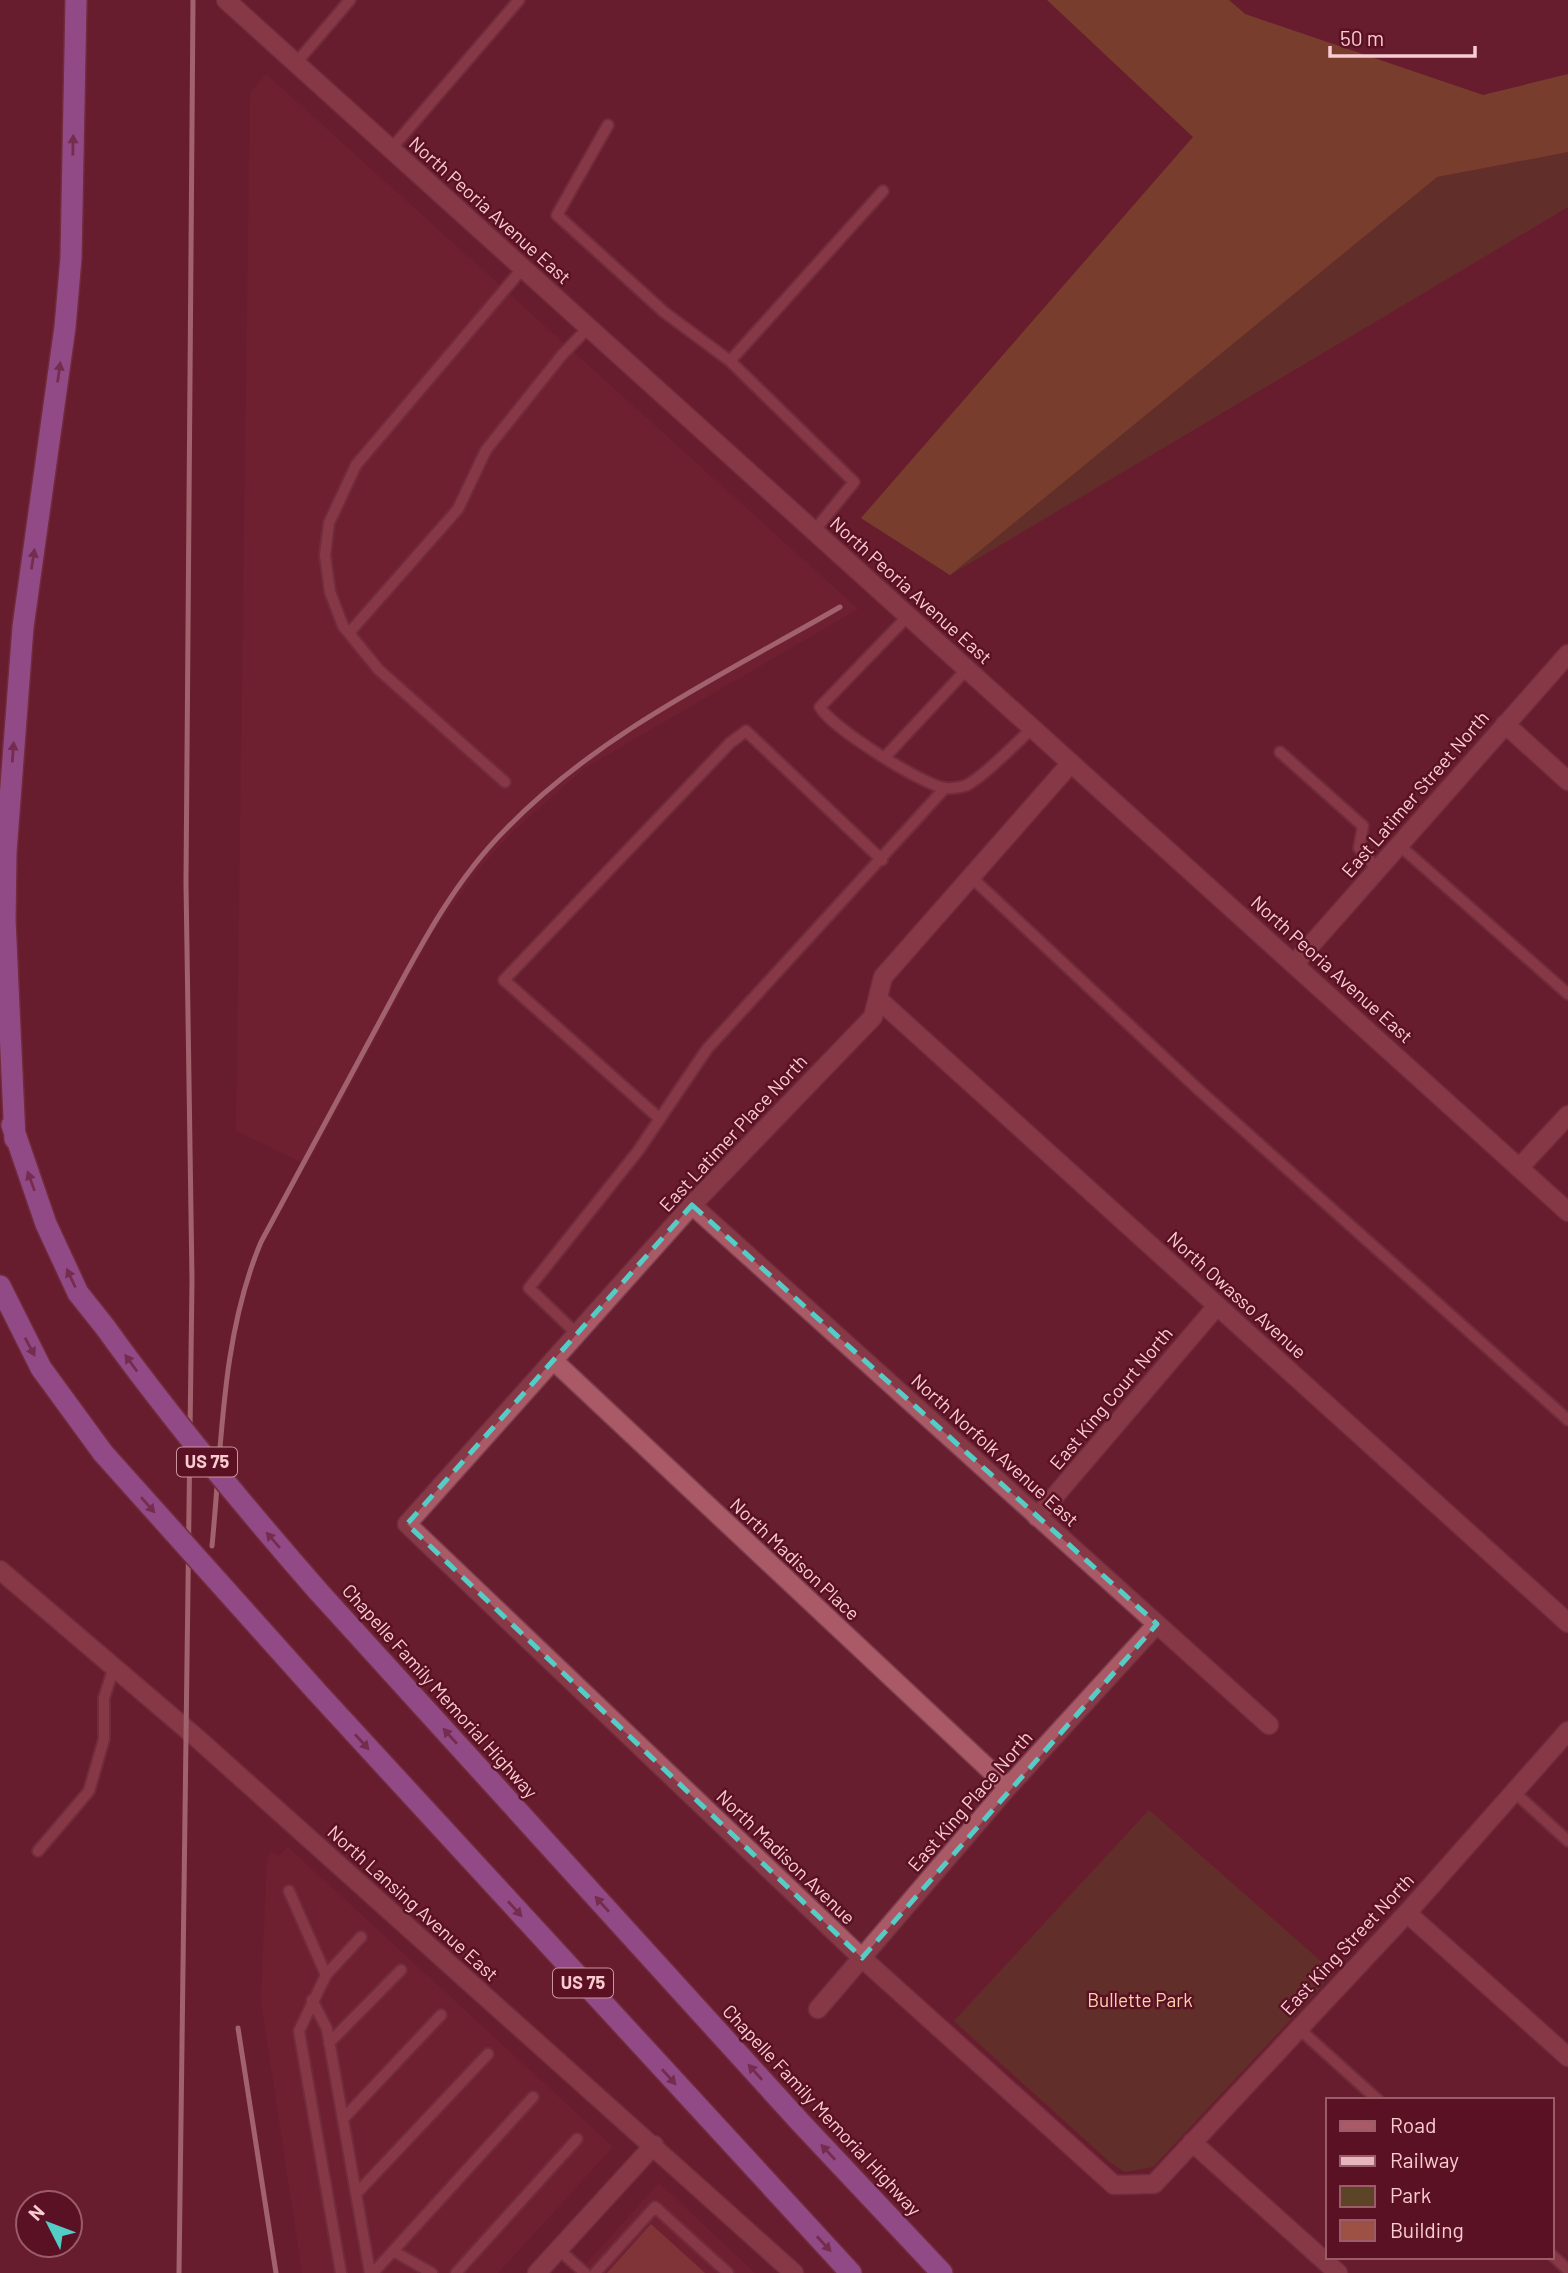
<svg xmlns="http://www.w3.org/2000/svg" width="1568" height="2273" viewBox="0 0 1568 2273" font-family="Barlow,sans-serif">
  <rect width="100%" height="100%" fill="#671e2e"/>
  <!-- built -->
  <path fill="#762437" d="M266,74L858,609L583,769L511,833L476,872L433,932L307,1165L236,1131L250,93Z
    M288,1847L613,2147L498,2273H302L261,2001L267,1857L272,1851L279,1856Z
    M659,2183L755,2273H578Z"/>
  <!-- green -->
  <path fill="#5c4427" d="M1568,152V207L950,575L861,518L1437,177Z
    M1149,1810L1334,1973L1153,2167L1125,2172L1111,2163L954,2021Z"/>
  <!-- forest -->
  <path fill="#8f6530" d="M1047,0H1229L1245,14L1483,95L1568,74V152L1437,177L950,575L861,518L1193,137Z"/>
  <!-- building -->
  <path fill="#9d5044" d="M651,2224L705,2273H607Z"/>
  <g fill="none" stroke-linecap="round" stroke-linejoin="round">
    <!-- lane casing -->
    <g stroke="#7d3d4e" stroke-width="14">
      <path id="lane" d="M296,63L350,0
        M608,125L557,215L664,312L730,361
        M391,149L519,0
        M814,531L854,482L730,361L883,191
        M908,616L820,707C831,727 922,785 945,788C950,789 963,787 967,785C984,776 1018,742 1032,728
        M349,633L458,509L486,450L562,355L588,328
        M1280,752L1363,826L1359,848L1377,869
        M885,757L967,669
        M505,782L379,670L343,626L330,592L325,555L329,523L356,465L523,268
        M1399,845L1568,994
        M971,877L1200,1091L1568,1420
        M660,1119L504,980L730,743L746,731L882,860
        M578,1335L529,1288L638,1151L707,1049L945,788
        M1513,1791L1568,1841
        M38,1851L89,1791L104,1739V1698L114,1667
        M289,1891L326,1975L299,2031L341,2273
        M326,1975L361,1937
        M312,2000L327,2029L370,2273
        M1297,2027L1378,2100
        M329,2043L401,1970
        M343,2119L441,2015
        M356,2194L488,2054
        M558,2249L585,2273
        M393,2251L432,2273
        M1552,2255L1568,2270
        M373,2273L533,2097
        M456,2273L577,2139
        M595,2273L655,2207L728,2273"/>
    </g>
    <!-- street casing -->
    <g stroke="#7d3d4e" stroke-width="21">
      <path id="street" d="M1505,724L1568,781
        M1071,763L883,977L873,1017L692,1205L407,1524L862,1958L1114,2185L1154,2184L1407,1913L1568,1731
        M1295,963L1568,654
        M878,999L1568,1623
        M1519,1168L1568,1115
        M692,1205L1269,1725
        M554,1361L1008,1787
        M1037,1517L1217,1306
        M1407,1913L1568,2057
        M818,2009L1008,1787L1157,1624
        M1192,2142L1338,2273
        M537,2273L654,2145"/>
    </g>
    <!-- secondary casing -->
    <g stroke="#7d3d4e" stroke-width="21">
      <path id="secondary" d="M226,0L1568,1212
        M0,1570L198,1739L794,2273"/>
    </g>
    <!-- highway casing -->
    <g stroke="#7d3d4e" stroke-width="24">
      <path id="highway" d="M12,1125L46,1224L78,1293L105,1327
        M15,1139L5,920L6,852L23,627L65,327L71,258L76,0
        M0,1286L41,1368L103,1453
        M318,1591L801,2123L942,2273
        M316,1691L851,2273"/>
    </g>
    <!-- lane -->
    <use href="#lane" stroke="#aa5a67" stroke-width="10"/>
    <!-- street -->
    <use href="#street" stroke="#aa5a67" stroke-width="18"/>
    <!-- secondary -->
    <use href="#secondary" stroke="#aa5a67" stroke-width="18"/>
    <!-- highway -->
    <use href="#highway" stroke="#c582f1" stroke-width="21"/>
    <!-- rail -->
    <path stroke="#e7b5bc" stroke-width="5" d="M212,1546C222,1445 221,1337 261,1242C300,1169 340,1096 379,1023C415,956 451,884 506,829C599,733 726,673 840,607
      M238,2028L276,2273
      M179,2273L192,1280L186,883L193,0"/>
    <!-- highway-bridge casing -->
    <g stroke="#7d3d4e" stroke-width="24" stroke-linecap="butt">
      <path id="highway-bridge" d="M105,1327C171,1419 243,1505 318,1591
        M103,1453L316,1691"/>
    </g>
    <!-- highway-bridge -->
    <use href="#highway-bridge" stroke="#c582f1" stroke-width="21"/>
  </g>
  <!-- one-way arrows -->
  <defs><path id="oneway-solid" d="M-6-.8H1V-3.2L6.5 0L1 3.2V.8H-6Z" transform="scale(1.75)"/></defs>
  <g fill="#853e76">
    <use href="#oneway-solid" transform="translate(73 145) rotate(-89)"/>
    <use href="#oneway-solid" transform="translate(59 372) rotate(-82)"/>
    <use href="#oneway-solid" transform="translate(33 559) rotate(-81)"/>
    <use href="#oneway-solid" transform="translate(13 752) rotate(-86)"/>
    <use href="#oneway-solid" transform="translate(31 1181) rotate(-110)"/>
    <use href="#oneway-solid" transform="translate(71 1278) rotate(-115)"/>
    <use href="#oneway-solid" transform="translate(30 1347) rotate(62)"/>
    <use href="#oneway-solid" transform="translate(131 1363) rotate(-126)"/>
    <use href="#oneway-solid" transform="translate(148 1505) rotate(49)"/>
    <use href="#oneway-solid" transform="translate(273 1540) rotate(-131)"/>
    <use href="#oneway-solid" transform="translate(450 1736) rotate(-132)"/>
    <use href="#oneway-solid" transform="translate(362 1742) rotate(48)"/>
    <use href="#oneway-solid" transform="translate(602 1904) rotate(-132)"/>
    <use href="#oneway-solid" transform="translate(515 1909) rotate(48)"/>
    <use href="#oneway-solid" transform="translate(755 2072) rotate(-132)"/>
    <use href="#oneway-solid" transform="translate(669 2077) rotate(48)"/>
    <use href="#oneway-solid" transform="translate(828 2152) rotate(-133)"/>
    <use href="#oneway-solid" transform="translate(824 2244) rotate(47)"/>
  </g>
  <!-- marked area -->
  <path d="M0 0H1568V2273H0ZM692,1205L1157,1624L862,1958L407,1524Z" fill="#671e2e" fill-opacity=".55" fill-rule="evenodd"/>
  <path fill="none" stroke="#54cdc7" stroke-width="5" stroke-dasharray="14 9" stroke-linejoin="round" d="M692,1205L1157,1624L862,1958L407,1524Z"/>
  <g text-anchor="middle" stroke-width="5" stroke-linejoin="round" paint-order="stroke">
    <!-- shield labels -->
    <g fill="#5b1124" stroke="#ca949d" stroke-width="2">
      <rect x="177" y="1447.5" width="60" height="29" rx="5"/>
      <rect x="553" y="1968.5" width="60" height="29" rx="5"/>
    </g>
    <g font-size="18" font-weight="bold" fill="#faccd1">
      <text x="207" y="1468">US 75</text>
      <text x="583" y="1989">US 75</text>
    </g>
    <!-- street labels -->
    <g font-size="19" fill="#faccd1" stroke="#5b1124">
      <text transform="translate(490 210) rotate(42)" y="7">North Peoria Avenue East</text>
      <text transform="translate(911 590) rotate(42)" y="7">North Peoria Avenue East</text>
      <text transform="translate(1415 794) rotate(-49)" y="7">East Latimer Street North</text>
      <text transform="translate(1332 969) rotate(42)" y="7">North Peoria Avenue East</text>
      <text transform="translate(733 1133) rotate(-47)" y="7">East Latimer Place North</text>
      <text transform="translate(1237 1295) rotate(42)" y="7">North Owasso Avenue</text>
      <text transform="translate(1111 1398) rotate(-50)" y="7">East King Court North</text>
      <text transform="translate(995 1450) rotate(42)" y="7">North Norfolk Avenue East</text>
      <text transform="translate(795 1559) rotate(43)" y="7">North Madison Place</text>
      <text transform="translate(440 1691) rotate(48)" y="7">Chapelle Family Memorial Highway</text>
      <text transform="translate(970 1801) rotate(-49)" y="7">East King Place North</text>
      <text transform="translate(786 1857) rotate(44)" y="7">North Madison Avenue</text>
      <text transform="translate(413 1903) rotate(42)" y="7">North Lansing Avenue East</text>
      <text transform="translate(1347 1944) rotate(-47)" y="7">East King Street North</text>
      <text transform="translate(822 2110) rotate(47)" y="7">Chapelle Family Memorial Highway</text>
    </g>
    <!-- park labels -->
    <g font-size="19" fill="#fbd5aa" stroke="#5b1124">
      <text x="1140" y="2007">Bullette Park</text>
    </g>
  </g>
  <!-- legend -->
  <rect x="1326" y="2098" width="228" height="161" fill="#5b1124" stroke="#9b5c69" stroke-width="2"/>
  <rect x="1340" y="2121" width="35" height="10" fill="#aa5a67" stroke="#9b5c69" stroke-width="2"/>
  <text x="1390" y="2133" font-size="21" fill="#faccd1">Road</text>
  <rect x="1340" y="2156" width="35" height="10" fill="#e7b5bc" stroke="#9b5c69" stroke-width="2"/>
  <text x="1390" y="2168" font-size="21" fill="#faccd1">Railway</text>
  <rect x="1340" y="2186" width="35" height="21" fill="#5c4427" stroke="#9b5c69" stroke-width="2"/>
  <text x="1390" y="2203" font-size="21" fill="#faccd1">Park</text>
  <rect x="1340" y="2220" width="35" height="21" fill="#9d5044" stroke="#9b5c69" stroke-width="2"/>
  <text x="1390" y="2238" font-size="21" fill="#faccd1">Building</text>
  <!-- north arrow -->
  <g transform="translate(49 2224) rotate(312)"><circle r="33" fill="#5b1124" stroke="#9b5c69" stroke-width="2"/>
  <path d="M0-5L12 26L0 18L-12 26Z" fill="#54cdc7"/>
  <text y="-10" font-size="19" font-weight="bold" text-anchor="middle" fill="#faccd1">N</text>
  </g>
  <!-- scale -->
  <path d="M1330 46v10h145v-10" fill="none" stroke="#faccd1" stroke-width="3.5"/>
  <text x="1340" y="46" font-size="21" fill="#faccd1" stroke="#5b1124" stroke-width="5" paint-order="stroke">50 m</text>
</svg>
